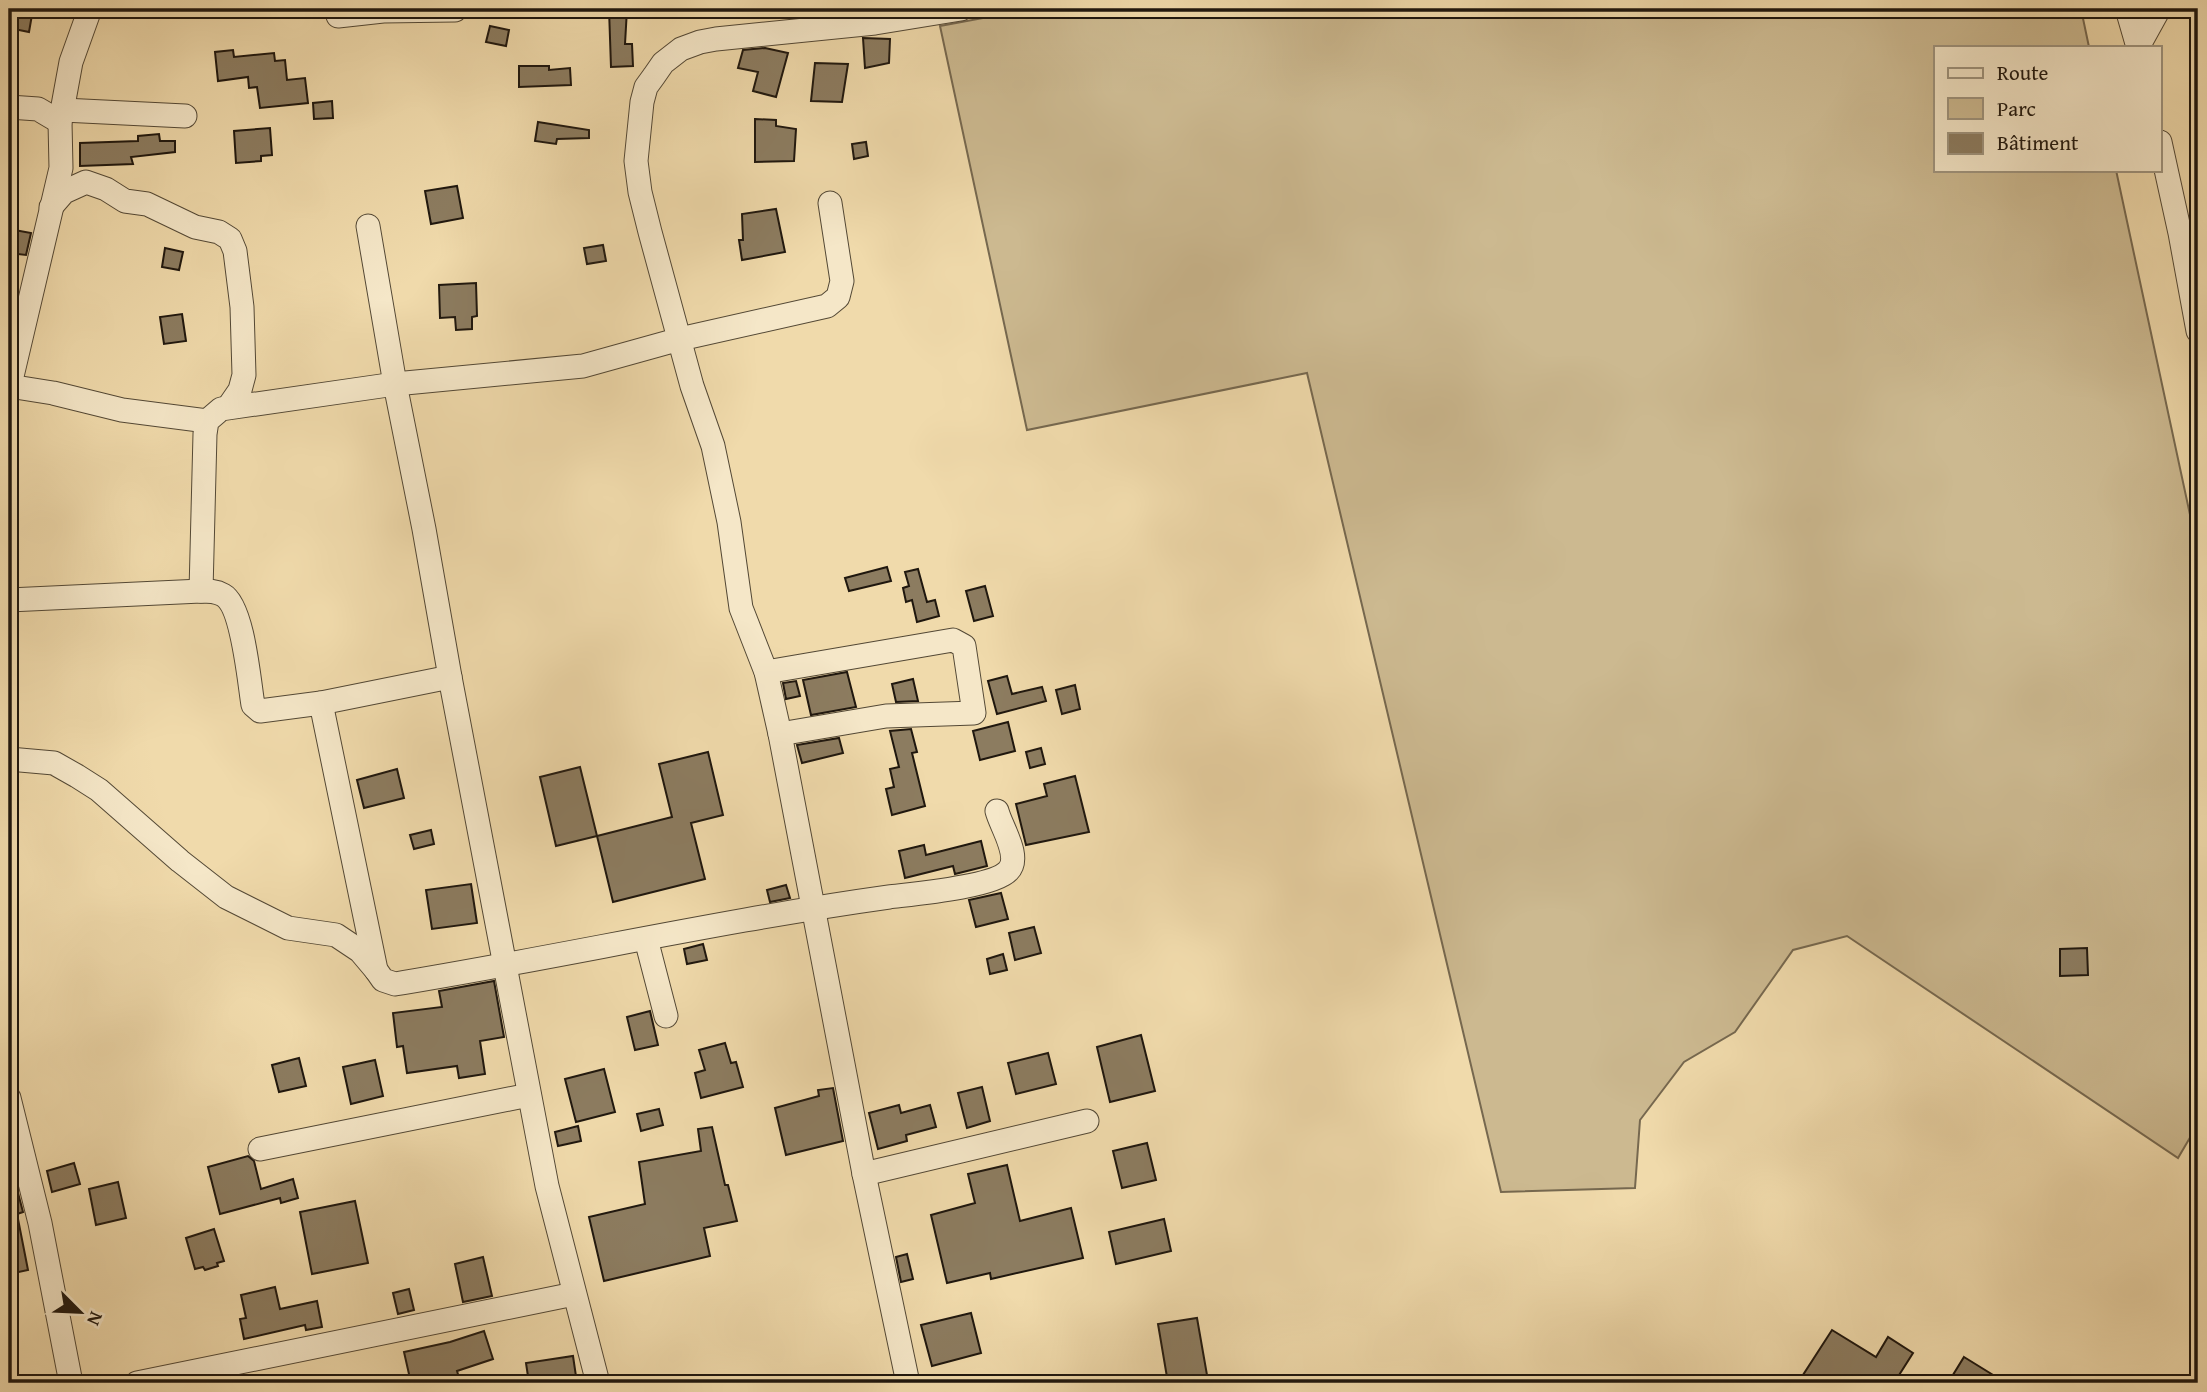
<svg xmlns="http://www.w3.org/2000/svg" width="2207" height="1392" viewBox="0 0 2207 1392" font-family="'Gentium Book Plus',serif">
<rect width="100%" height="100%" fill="#f0daab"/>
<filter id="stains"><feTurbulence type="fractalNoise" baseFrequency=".00286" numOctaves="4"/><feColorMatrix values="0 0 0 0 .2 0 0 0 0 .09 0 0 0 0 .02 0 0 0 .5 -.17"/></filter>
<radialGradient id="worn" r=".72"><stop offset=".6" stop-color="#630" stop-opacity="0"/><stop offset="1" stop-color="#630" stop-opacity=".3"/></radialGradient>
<!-- green -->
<polygon fill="#ccb990" stroke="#76684f" stroke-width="2" points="1032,9 2081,9 2089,47 1936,47 1936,170 2116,170 2198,552 2198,1124 2178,1158 1847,936 1793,950 1735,1032 1684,1062 1640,1120 1635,1188 1501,1192 1307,373 1027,430 940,26"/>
<!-- building -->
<g fill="#8c7c60" stroke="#1f170e" stroke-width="2">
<polygon points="13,9 33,9 29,32 9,28"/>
<polygon points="609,9 627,9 625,44 632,44 633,66 611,67"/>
<polygon points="490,26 509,30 506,46 486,42"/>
<polygon points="863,38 890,39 889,63 865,68"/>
<polygon points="765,48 788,53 776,97 753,91 758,72 738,68 743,50"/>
<polygon points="233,50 234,57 274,53 275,61 285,60 287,80 305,78 308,103 260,108 257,87 249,88 248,77 218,81 215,52"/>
<polygon points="815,63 848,64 842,102 811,101"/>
<polygon points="519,66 549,66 549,70 570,68 571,85 519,87"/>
<polygon points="332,101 333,118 314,119 313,103"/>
<polygon points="755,119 776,120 776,126 796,129 794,161 755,162"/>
<polygon points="538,122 589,130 589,138 557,139 556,144 535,141"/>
<polygon points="270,128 272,155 261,156 261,161 236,163 234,131"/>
<polygon points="159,134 160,141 175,141 175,152 131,157 133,164 80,166 80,143 138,141 138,136"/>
<polygon points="866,142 868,156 854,159 852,144"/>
<polygon points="457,186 463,218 431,224 425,191"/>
<polygon points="776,209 785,252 742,260 739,240 743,240 742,214"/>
<polygon points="9,229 31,233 26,255 9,253"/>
<polygon points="603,245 606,261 587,264 584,248"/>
<polygon points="165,248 183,252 179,270 162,267"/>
<polygon points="476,283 477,316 472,317 472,329 456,330 455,317 440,318 439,285"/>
<polygon points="182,314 186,341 164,344 160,317"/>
<polygon points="887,567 891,581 849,591 845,578"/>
<polygon points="918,569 927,602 935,600 939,616 917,622 912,600 906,602 903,588 909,586 905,572"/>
<polygon points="985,586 993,616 974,621 966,591"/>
<polygon points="847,672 856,707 811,715 803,680"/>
<polygon points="1007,676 1012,694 1042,687 1046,701 997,714 988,681"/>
<polygon points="913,679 918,701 896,702 892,684"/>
<polygon points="796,681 800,696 786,699 783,683"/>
<polygon points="1075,685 1080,709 1062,714 1056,690"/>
<polygon points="1008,722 1015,751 980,760 973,731"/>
<polygon points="911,729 917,752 912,753 925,806 892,815 886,789 894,787 890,769 899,767 890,731"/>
<polygon points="839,738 843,753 802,763 797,745"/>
<polygon points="1041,748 1045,764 1030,768 1026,752"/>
<polygon points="708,752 723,815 691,823 705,879 613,902 597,836 672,817 659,764"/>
<polygon points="580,767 597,836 556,846 540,777"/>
<polygon points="397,769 404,798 364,808 357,780"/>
<polygon points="1075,776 1089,832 1026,845 1016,804 1047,796 1044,784"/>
<polygon points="431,830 434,844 414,849 410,835"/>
<polygon points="981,841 987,866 955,874 953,866 905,878 899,851 924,845 926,855"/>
<polygon points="471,884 477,923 432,929 426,890"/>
<polygon points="786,885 790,898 770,902 767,890"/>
<polygon points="1001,893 1008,919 976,927 969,900"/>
<polygon points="1034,927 1041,953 1015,960 1009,933"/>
<polygon points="703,944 707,960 687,964 684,949"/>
<polygon points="2087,948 2088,975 2060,976 2060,949"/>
<polygon points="1003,954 1007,970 990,974 987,959"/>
<polygon points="494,981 504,1037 480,1041 485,1074 459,1078 457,1066 407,1073 403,1046 397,1047 393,1013 442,1007 439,991"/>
<polygon points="650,1011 658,1045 635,1050 627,1017"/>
<polygon points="1141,1035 1155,1091 1110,1102 1097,1047"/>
<polygon points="725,1043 731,1063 736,1062 743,1087 701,1098 695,1073 705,1070 699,1050"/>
<polygon points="1048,1053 1056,1084 1016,1094 1008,1063"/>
<polygon points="299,1058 306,1086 279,1092 272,1065"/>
<polygon points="375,1060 383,1096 351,1104 343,1067"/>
<polygon points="604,1069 615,1112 576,1122 565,1079"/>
<polygon points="982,1087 990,1121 967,1128 958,1093"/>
<polygon points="833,1088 843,1141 786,1155 775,1108 819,1096 818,1090"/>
<polygon points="899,1105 901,1113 930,1105 936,1127 906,1135 907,1141 878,1149 869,1113"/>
<polygon points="659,1109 663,1125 641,1131 637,1114"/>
<polygon points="578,1126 581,1141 558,1146 555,1132"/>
<polygon points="712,1127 725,1185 728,1185 737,1221 704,1228 710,1256 604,1281 589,1217 645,1204 639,1162 701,1151 698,1129"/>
<polygon points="1147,1143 1156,1180 1122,1188 1113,1151"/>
<polygon points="248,1156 254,1161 261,1189 293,1179 298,1198 281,1203 280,1198 220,1214 208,1167"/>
<polygon points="74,1163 80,1184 52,1192 47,1171"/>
<polygon points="1007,1165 1020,1221 1071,1208 1083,1258 991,1279 990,1273 947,1283 931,1215 975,1203 968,1174"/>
<polygon points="118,1182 126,1218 96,1225 89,1189"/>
<polygon points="18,1193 23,1212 17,1214 28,1270 9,1274 9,1195"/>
<polygon points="355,1201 368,1263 312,1274 300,1212"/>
<polygon points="1164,1219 1171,1251 1116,1264 1109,1232"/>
<polygon points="214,1229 224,1261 217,1263 218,1266 205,1270 203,1267 195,1269 186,1238"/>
<polygon points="907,1254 913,1279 901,1282 896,1257"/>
<polygon points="483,1257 492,1296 463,1302 455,1264"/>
<polygon points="275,1287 280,1309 317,1301 322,1327 306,1330 305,1325 244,1339 240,1319 246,1318 241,1295"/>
<polygon points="409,1289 414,1310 398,1314 393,1293"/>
<polygon points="971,1313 981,1353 932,1366 921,1325"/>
<polygon points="1197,1318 1207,1375 1168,1383 1158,1324"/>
<polygon points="1832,1330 1876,1357 1888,1337 1913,1353 1894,1383 1817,1383 1803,1375"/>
<polygon points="484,1331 493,1359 457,1371 460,1381 411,1383 404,1352 450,1342"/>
<polygon points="573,1356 577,1383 529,1383 526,1363"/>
<polygon points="1964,1357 2006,1383 1948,1383"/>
</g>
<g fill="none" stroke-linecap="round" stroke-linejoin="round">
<!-- street casing -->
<g stroke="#534835" stroke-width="25">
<g id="street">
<polyline points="340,9 338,16 383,11 455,10"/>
<polyline points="2127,9 2138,47"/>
<polyline points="2138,47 2159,9"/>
<polyline points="9,107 38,109 60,122"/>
<polyline points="63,110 185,116"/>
<polyline points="2160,142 2180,233 2198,331"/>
<polyline points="51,207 64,192 86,182 106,189 125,201 147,204 195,227 219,232 230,239 235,251 242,307 244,375 240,390 229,406"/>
<polyline points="368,226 395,384 424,529 450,677 547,1186 598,1383"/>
<polyline points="9,386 53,393 122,410 207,421"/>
<polyline points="9,389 61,168 60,122 71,62 90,9"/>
<polyline points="201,591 205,434 207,421 221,409 395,384 583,366 680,339 827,306 838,297 842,281 830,203"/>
<path d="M9,600L201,591C208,591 216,591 223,595C243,606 249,681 253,705L260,711L321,703L450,677"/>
<polyline points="766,672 953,640 964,646 974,713 886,716 780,734"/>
<path d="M321,703L376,970L383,980L395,984C560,957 724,920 889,897C913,894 993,887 1008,871C1022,857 1001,827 997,811"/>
<polyline points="9,759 54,763 77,776 99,790 180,861 226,897 288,928 336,935 360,951 376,970"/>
<polyline points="646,939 666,1016"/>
<polyline points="9,1098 40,1223 71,1383"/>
<polyline points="260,1149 529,1095"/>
<polyline points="864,1174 1087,1121"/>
<polyline points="137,1383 574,1294"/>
<polyline points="908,1383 864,1174 780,734 766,672 741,608 729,522 713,446 692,386 650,232 640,192 636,161 642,102 646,87 654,76 663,63 681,49 700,42 716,39 875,23 961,9"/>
</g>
</g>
<!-- street -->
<use href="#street" stroke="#f5e7c8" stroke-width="23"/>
</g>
<!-- margin -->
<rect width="2207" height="1392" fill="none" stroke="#f0daab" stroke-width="35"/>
<rect x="10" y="10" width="2186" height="1371" fill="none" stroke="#1f170e" stroke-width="3.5"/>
<rect x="18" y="18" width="2172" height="1357" fill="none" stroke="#1f170e" stroke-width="2"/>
<!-- legend -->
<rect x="1934" y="46" width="228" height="126" fill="#f5e7c8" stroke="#9f947e" stroke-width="2"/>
<rect x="1948" y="68" width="35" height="10" fill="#f5e7c8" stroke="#9f947e" stroke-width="2"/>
<text x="1997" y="80" font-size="21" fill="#1f170e">Route</text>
<rect x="1948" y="98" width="35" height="21" fill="#ccb990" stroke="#9f947e" stroke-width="2"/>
<text x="1997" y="116" font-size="21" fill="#1f170e">Parc</text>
<rect x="1948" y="133" width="35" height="21" fill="#8c7c60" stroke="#9f947e" stroke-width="2"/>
<text x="1997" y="150" font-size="21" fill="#1f170e">Bâtiment</text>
<!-- north arrow -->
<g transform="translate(80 1312) rotate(114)" stroke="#f5e7c8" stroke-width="5" paint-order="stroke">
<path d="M0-5L12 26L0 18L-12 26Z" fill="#1f170e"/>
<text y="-10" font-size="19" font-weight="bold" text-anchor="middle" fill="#1f170e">N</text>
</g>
<rect width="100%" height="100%" filter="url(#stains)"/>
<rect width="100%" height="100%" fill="url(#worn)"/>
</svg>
